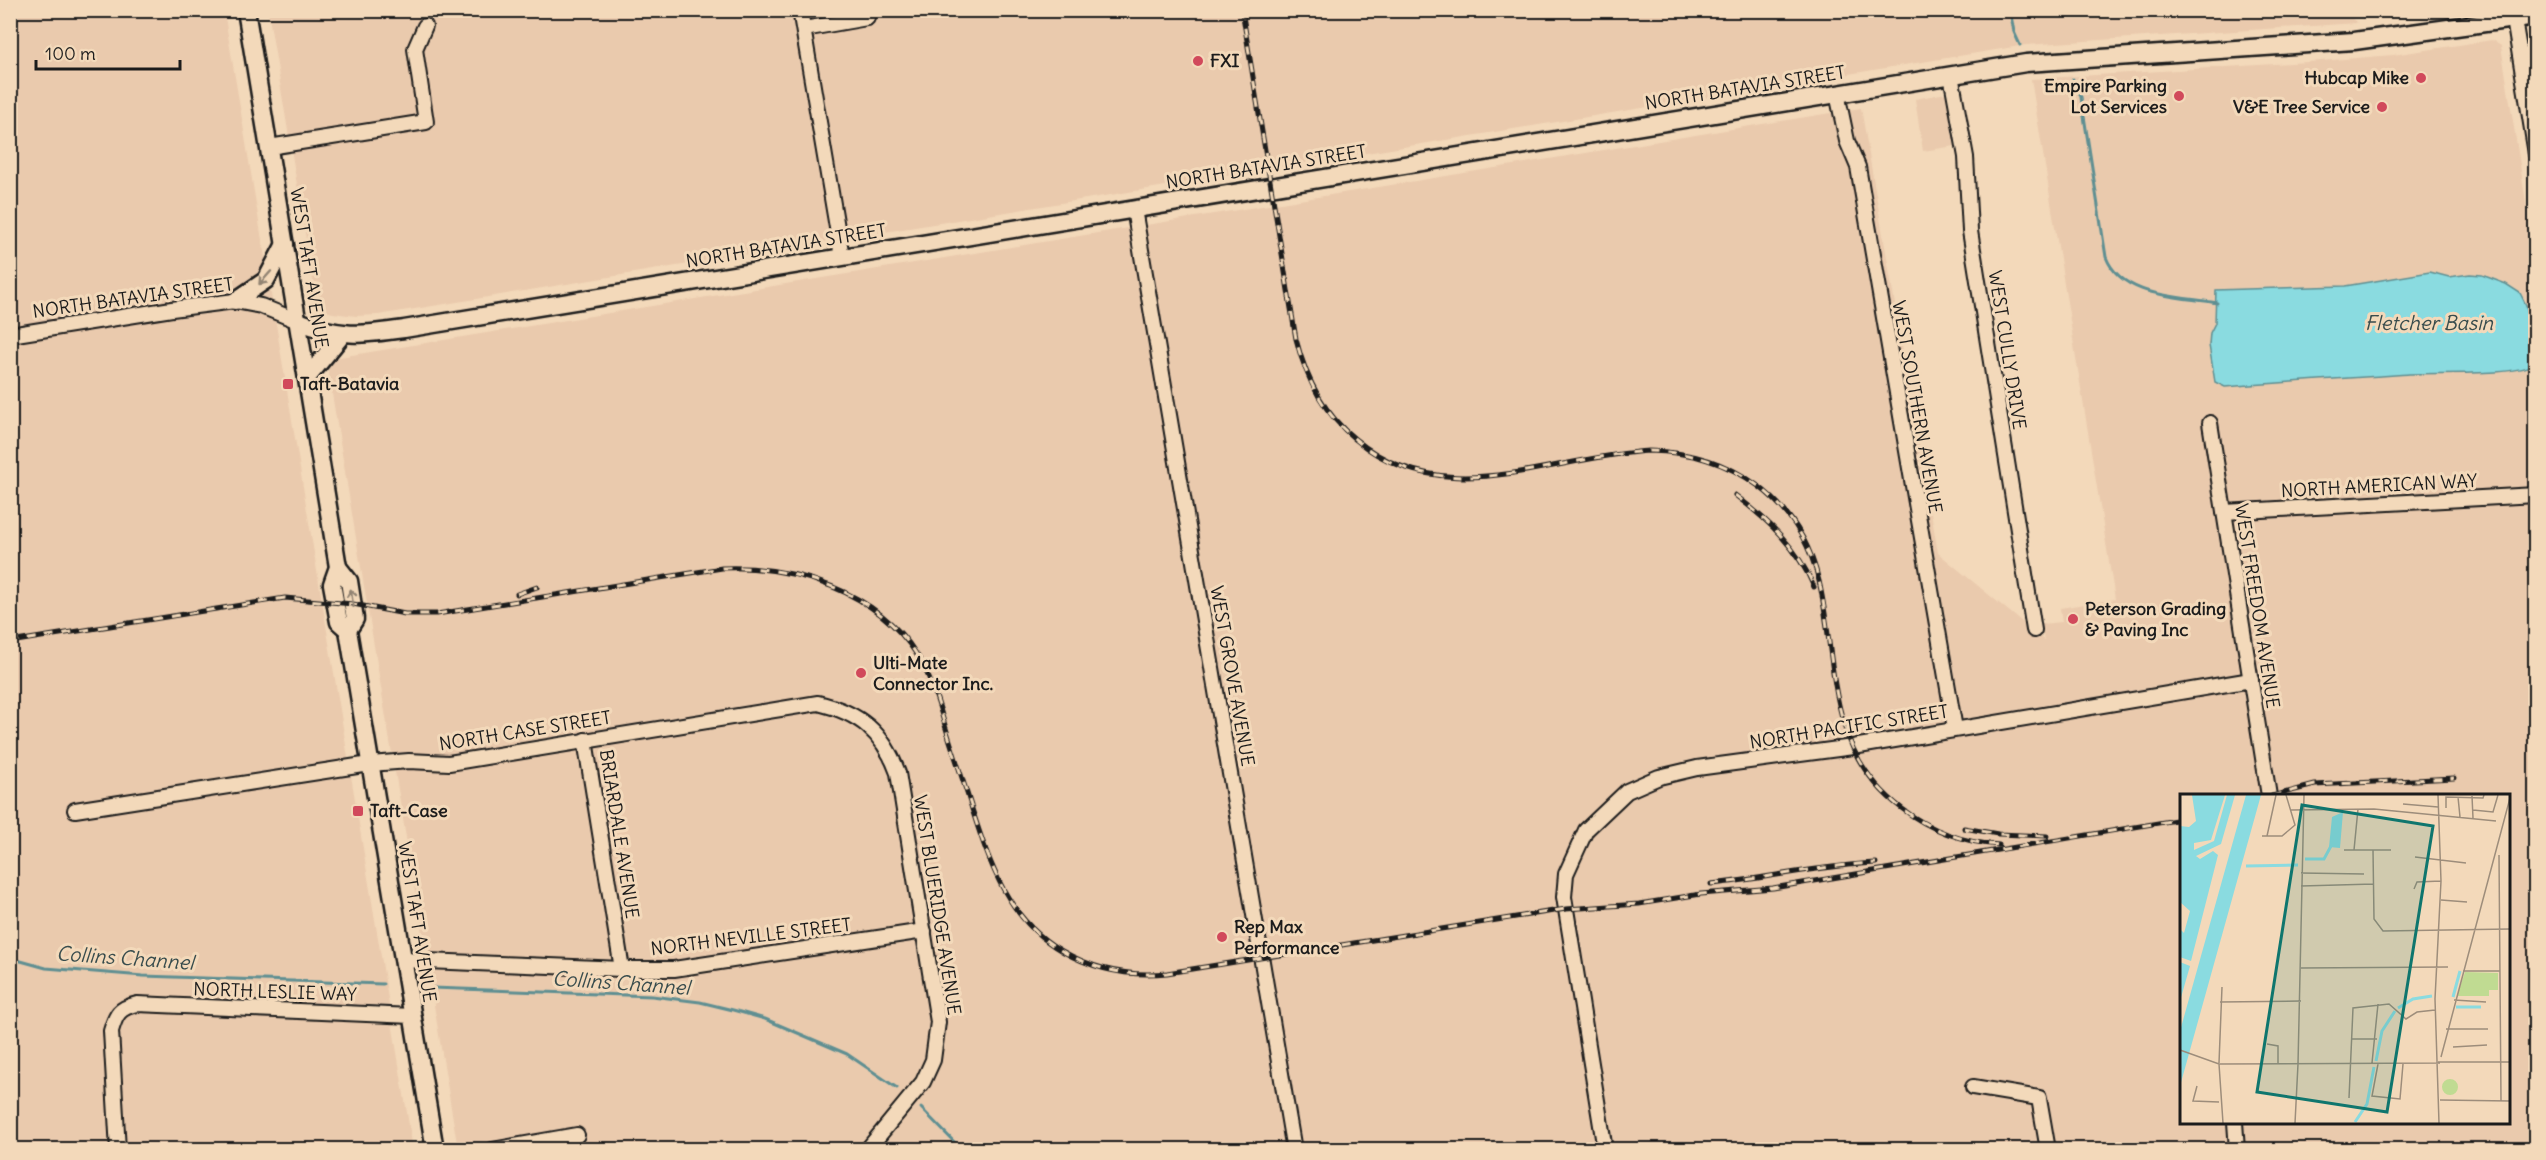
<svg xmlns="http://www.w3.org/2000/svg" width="2546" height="1160" viewBox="0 0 2546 1160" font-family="Delius,sans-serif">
<rect width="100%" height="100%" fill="#f3d9ba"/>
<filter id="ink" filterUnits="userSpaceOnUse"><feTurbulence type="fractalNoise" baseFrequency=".0167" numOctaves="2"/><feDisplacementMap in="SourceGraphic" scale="12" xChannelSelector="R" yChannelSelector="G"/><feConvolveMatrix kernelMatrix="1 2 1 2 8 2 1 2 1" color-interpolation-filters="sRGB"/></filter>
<g filter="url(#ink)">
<!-- built -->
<g fill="#eacaad" fill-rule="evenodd">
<polygon points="2344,10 2357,23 2026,45 378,315 356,316 333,313 322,310 317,305 268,11"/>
<polygon points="10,11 224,11 413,1149 11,1149"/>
<path d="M2492,40L2501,46L2536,265L2535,1149H458L328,370L334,358L1861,108L1938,553L2044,640L2041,624L2062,622L2060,608L2115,599L2031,79L2308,62L2393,55ZM2182,796H2508V1122H2182Z"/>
<polygon points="1946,93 1955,146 1923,151 1915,99"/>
</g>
<!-- water -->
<path fill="#8adbe0" stroke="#5e8f92" stroke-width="1.5" d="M2430,272L2449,277L2470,274L2482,275L2506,284L2520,293L2526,305L2535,347V363C2518,377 2434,372 2409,374C2348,378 2286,382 2225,387L2215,382L2209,345L2210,333L2215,323L2216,290L2345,286Z"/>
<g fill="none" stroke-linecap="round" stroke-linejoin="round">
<!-- stream -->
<g stroke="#5e8f92" stroke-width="3">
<polyline points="2010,10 2014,32 2020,45"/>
<path d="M2073,79L2081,97L2106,257C2122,298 2179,296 2217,303"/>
<polyline points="10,958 46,968 143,976 383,984"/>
<polyline points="432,988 652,996 700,1002 733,1010 765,1019 847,1054 897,1088"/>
<polyline points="921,1108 962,1150"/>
</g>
<!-- minor casing -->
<g stroke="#1c1c1c" stroke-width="18">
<g id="minor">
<polyline points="800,10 842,257"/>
<polyline points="2511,10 2514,19 2536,154"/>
<polyline points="804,29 867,18"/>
<polyline points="1951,75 1966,157 1970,231 2034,630"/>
<polyline points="1837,93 1847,141 1858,167 1955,729"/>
<polyline points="269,147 426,122 415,49 425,26"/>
<polyline points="1134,209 1294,1150"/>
<polyline points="10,335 172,309 235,301 261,306 298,321"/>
<polyline points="2210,423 2269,796"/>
<polyline points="2224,512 2536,495"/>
<polyline points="585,740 622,969"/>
<path d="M75,810L370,764L409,761L449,763L818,703C860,713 883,732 898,773L938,1022L933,1060L923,1082L867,1150"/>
<polyline points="403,960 622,969 674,969 924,931"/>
<polyline points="1973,1087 2039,1098 2048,1150"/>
<polyline points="2235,1122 2237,1150"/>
<path d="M118,1150L111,1031C116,1014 119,1008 137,1004L412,1016"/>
<polyline points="492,1150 577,1135"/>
<polyline points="1605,1150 1564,897 1566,874 1586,830 1627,791 1659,777 1697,768 1853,747 2251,680"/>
</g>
</g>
<!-- major casing -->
<g stroke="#1c1c1c" stroke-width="21">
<g id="major">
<polyline points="246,10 338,567 332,584 339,622 348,630 435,1150"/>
<polyline points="235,301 266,280 285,244"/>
<path d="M298,321C340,338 361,335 404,329L2026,63L2354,41L2536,16"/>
<polyline points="307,378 343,334"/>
<polyline points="338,567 349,581 355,619 348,630"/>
</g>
</g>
<!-- minor -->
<use href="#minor" stroke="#f3d9ba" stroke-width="14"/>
<!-- major -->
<use href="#major" stroke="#f3d9ba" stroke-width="16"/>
<!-- rail casing -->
<g stroke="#1c1c1c" stroke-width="5">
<g id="rail">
<path d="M1242,10L1296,339C1306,379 1323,413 1355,439C1443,513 1549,457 1649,451C1731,452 1799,498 1819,581C1830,628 1830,678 1844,724C1864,794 1928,840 1999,845"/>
<path d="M1735,495C1768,520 1798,548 1814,587"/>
<polyline points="517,594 537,587"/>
<path d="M10,642L285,598L353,604L405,614H437L722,568C794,565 877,591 917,655C930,675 937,699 944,722C953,751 963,780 972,809C990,865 1008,920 1062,951C1095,970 1130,977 1167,973L1566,909L1639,904L1701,894L1773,888L2182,819"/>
<polyline points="2272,796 2315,785 2454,778"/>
<polyline points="1964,828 1998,834 2047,836"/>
<path d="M1711,884C1766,879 1821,865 1876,863"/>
</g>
</g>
<!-- rail -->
<use href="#rail" stroke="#f3d9ba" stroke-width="3" stroke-dasharray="9" stroke-linecap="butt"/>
</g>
<!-- one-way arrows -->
<defs><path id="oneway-shaft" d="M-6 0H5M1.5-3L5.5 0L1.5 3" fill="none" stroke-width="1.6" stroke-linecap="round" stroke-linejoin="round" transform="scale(1.5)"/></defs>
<g stroke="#928473">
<use href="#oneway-shaft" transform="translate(265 278) rotate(132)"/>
<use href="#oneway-shaft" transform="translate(352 598) rotate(-99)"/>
</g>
</g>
<!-- markers -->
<g fill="#d1495b" stroke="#f3d9ba" stroke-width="2">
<circle cx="1198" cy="61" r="6"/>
<circle cx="2421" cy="78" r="6"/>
<circle cx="2179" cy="96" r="6"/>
<circle cx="2382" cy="107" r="6"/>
<rect x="282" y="378" width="12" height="12" rx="3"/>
<circle cx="2073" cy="619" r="6"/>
<circle cx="861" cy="673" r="6"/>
<rect x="352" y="805" width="12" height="12" rx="3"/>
<circle cx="1222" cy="937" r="6"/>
</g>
<g text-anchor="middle" stroke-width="6" stroke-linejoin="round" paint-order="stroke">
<!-- poi labels -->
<g font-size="18" font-weight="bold" fill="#1c1c1c" stroke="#f3d9ba" text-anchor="start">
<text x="1210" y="67">FXI</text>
<text x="2409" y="84" text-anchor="end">Hubcap Mike</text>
<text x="2167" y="92" text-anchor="end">Empire Parking<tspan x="2167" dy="21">Lot Services</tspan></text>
<text x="2370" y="113" text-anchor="end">V&amp;E Tree Service</text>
<text x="300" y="390">Taft-Batavia</text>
<text x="2085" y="615">Peterson Grading<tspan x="2085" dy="21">&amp; Paving Inc</tspan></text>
<text x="873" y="669">Ulti-Mate<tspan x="873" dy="21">Connector Inc.</tspan></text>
<text x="370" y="817">Taft-Case</text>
<text x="1234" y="933">Rep Max<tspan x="1234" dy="21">Performance</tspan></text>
</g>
<!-- street labels -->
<g font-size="18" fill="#1c1c1c" stroke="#f3d9ba">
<text transform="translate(1745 88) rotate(-9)" y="6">NORTH BATAVIA STREET</text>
<text transform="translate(1266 167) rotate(-9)" y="6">NORTH BATAVIA STREET</text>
<text transform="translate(786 246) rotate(-9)" y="6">NORTH BATAVIA STREET</text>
<text transform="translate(309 268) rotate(81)" y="6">WEST TAFT AVENUE</text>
<text transform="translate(133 298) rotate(-8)" y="6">NORTH BATAVIA STREET</text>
<text transform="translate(2007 350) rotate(81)" y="6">WEST CULLY DRIVE</text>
<text transform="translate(1917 407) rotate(80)" y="6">WEST SOUTHERN AVENUE</text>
<text transform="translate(2379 486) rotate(-3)" y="6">NORTH AMERICAN WAY</text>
<text transform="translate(2257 606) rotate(81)" y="6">WEST FREEDOM AVENUE</text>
<text transform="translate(1232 676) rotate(80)" y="6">WEST GROVE AVENUE</text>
<text transform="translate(1849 727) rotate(-9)" y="6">NORTH PACIFIC STREET</text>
<text transform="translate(525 731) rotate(-9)" y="6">NORTH CASE STREET</text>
<text transform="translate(619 834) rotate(81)" y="6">BRIARDALE AVENUE</text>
<text transform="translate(937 905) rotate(81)" y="6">WEST BLUERIDGE AVENUE</text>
<text transform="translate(417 922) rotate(81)" y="6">WEST TAFT AVENUE</text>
<text transform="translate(751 937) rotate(-7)" y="6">NORTH NEVILLE STREET</text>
<text transform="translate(275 992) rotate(2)" y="6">NORTH LESLIE WAY</text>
</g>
<!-- water labels -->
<g font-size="20" font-style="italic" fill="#384c4d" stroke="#f3d9ba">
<text x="2429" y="330">Fletcher Basin</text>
<text transform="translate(125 958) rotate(4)" y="7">Collins Channel</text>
<text transform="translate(621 983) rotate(4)" y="7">Collins Channel</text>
</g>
</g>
<!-- overview -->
<g transform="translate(2180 794)">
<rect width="330" height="330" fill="#f3d9ba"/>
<path d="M285,178L318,179V196H309V202H277ZM262 293a8 8 0 1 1 16 0a8 8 0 1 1-16 0Z" fill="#c0db92"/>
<path d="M12,1H45L31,46L14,49V56L34,47L47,1H55L41,50L16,62L20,65L33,57L38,61L11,167L0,163V135L4,139L10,117L0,108V32L9,33L16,27ZM66,1H81L0,292V237ZM163,18L160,54L149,53L152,23ZM0,168L10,172L0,207Z" fill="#8adbe0"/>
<path fill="none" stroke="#8adbe0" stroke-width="3" d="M125,65H144L151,52M66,72L118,71M273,203L280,177M276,213H301M218,214L233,205L252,202M196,267L202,237L215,217M175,328L187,310L194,273"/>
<path fill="none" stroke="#9d8d7b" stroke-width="1.5" d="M258,1L261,87L255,205L259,329M292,2L293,24M278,3L280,23M223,10L258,13M266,14V3L303,4L304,1M111,16L194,15L316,27M293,16L313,18L318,1M82,42H102L115,31L106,1M87,42L96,1M164,56H211M174,56L178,15M193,56L194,125L203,137L330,135M319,61L321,307M235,63L286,69M121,79L184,80M121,92L194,90M234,95L237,88L261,87M261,106L287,108M121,174L268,173M283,177H320M274,206L306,208M40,208L121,207M266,235H308M171,245H197M87,250L98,252V269M273,253L307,251M0,256L39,270L260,269M261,263L330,4M258,268H330M39,269L42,193M192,269L198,210M39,270L43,329M118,270L124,1M198,270L192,302L220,305L223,270M17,292L13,307L39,308M169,304L173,214L209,210L226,225L237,218L255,216M260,306L330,307M115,329L118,270"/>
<path fill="#0f766e" fill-opacity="0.15" stroke="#0f766e" stroke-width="3" d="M122,11L253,32L207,318L77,298Z"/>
<rect width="330" height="330" fill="none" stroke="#1c1c1c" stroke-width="3"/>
</g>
<!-- margin -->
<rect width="2546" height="1160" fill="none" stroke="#f3d9ba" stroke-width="36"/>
<rect x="18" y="18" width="2510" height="1124" fill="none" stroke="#1c1c1c" stroke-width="2" filter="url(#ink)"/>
<!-- scale -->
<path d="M36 60v9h144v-9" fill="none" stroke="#1c1c1c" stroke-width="3"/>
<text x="45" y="60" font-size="18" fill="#1c1c1c" stroke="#f3d9ba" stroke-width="4.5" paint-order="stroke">100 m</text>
</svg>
